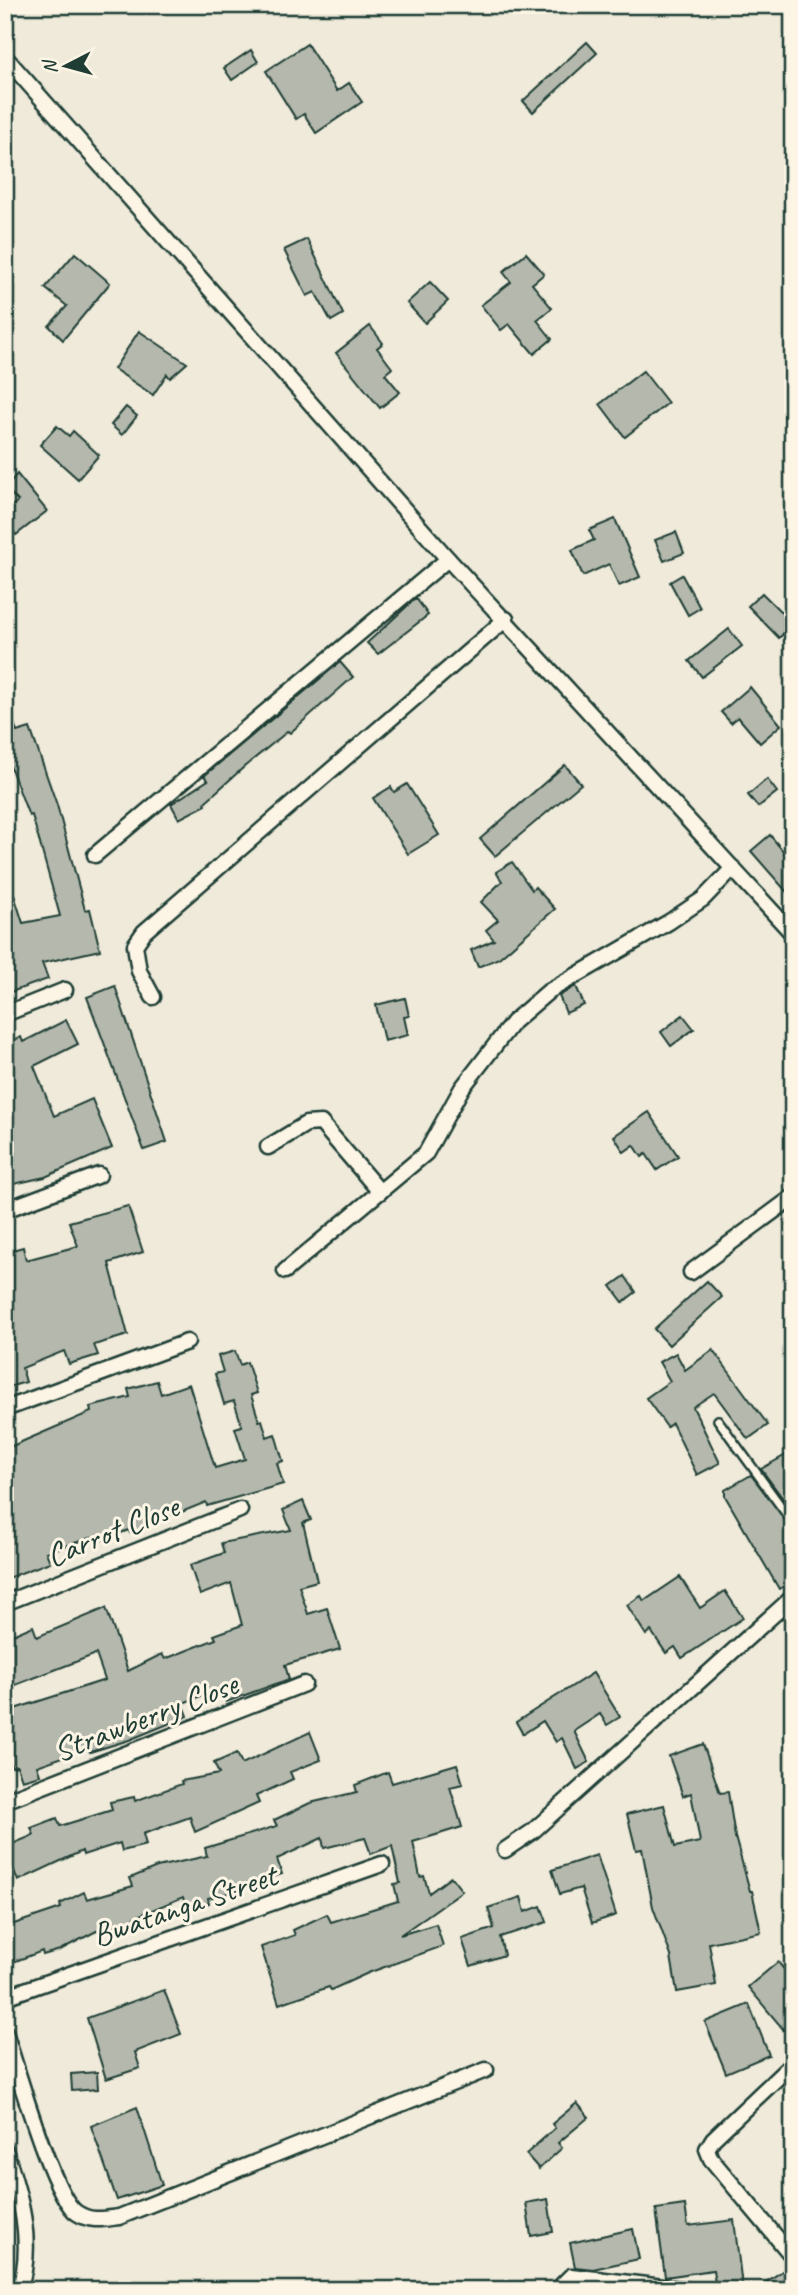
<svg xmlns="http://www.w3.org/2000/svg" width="798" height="2295" viewBox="0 0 798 2295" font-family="Caveat,sans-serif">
<rect width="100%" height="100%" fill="#efeada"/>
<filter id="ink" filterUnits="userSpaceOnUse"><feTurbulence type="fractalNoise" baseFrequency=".0143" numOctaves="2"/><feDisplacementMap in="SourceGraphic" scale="14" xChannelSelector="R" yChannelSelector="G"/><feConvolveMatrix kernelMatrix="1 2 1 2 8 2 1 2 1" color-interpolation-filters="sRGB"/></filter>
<g filter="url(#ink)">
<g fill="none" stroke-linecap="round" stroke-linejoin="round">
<!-- stream -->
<polyline stroke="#6c7d71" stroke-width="5" points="5,2285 8,2288"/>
</g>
<!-- building -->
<g fill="#b5b9ad" stroke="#1f3d34" stroke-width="2">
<polygon points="587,42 597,53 533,112 523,101"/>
<polygon points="307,44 337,91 349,83 362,102 316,133 304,114 296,119 266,71"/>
<polygon points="251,50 258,62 232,80 224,68"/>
<polygon points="307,239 343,314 331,321 315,292 307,296 284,250"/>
<polygon points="75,253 110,283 63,340 49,326 67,306 45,288"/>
<polygon points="526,253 544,274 532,284 552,308 537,320 552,339 534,354 509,324 501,330 481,305 511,282 503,272"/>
<polygon points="430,282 448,301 425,323 407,303"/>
<polygon points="370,326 383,343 377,348 392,368 385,374 400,392 380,408 336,353"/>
<polygon points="139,331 187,363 170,378 167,374 153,395 114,369"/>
<polygon points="643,371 668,403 625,437 600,404"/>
<polygon points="126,407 137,416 122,435 111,425"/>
<polygon points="57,426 69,436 73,431 99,455 78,479 40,445"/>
<polygon points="17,474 47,511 16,535 5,520 5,511 18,501 5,488"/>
<polygon points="615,519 640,577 619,586 609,564 583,576 572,550 594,540 589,530"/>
<polygon points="676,532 684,553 664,561 655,540"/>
<polygon points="682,575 700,608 688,615 670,582"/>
<polygon points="762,593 793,624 779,638 748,606"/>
<polygon points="416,598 428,615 378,654 367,643"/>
<polygon points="729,629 742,646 702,677 689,661"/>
<polygon points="340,662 353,677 290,733 288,731 244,767 205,802 206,805 179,819 171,804 208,780 204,776"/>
<polygon points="750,687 781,725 760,743 738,717 731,723 721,712"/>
<polygon points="8,705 17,732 30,728 57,805 85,910 90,909 100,950 42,963 48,979 5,994 5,877 8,876 23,923 60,916 32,815 29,816 10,766 5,768 5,706"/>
<polygon points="565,765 581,784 495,856 480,839"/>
<polygon points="767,779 777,792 758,807 748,795"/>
<polygon points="407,784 439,835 408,854 373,798 391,787 394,792"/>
<polygon points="770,835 793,863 793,899 751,851"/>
<polygon points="512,862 532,890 535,887 555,909 499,958 478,967 471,950 494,940 486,930 498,920 481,902 502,881 496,872"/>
<polygon points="115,986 167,1142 144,1150 87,997"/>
<polygon points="576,986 584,1005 566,1013 559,996"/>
<polygon points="405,998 409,1016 404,1017 408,1035 384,1041 376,1005"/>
<polygon points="683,1015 694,1029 671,1046 661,1032"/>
<polygon points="66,1020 78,1044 34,1066 54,1116 92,1099 112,1148 45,1177 5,1186 5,1044 21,1037 23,1042"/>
<polygon points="649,1112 678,1156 657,1170 646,1154 642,1157 634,1145 624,1152 614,1136"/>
<polygon points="128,1206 143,1252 109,1263 128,1335 94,1345 98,1355 69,1364 64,1351 22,1368 26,1382 5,1388 5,1320 14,1318 5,1288 5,1252 23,1247 26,1260 78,1246 69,1222"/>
<polygon points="625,1276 636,1292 623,1302 611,1286"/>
<polygon points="707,1281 722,1297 669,1345 654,1329"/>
<polygon points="713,1350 768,1425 748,1439 714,1393 693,1407 720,1463 697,1475 672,1423 667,1427 646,1398 670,1381 659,1362 676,1353 685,1370"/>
<polygon points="235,1351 240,1365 247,1362 257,1393 251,1395 259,1421 262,1420 267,1437 275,1434 283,1461 277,1463 283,1484 207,1506 206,1502 130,1533 129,1530 96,1542 94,1537 46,1552 50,1562 5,1579 5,1449 91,1412 90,1407 130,1397 128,1389 157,1381 161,1394 189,1384 215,1468 245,1459 235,1428 242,1426 234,1401 224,1404 215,1374 223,1372 218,1356"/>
<polygon points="793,1451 793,1512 761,1469"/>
<polygon points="751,1475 793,1529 793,1582 779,1589 725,1496 725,1490"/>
<polygon points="303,1501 311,1520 303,1523 317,1581 299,1586 308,1614 327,1608 340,1649 285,1665 289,1679 226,1702 221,1688 183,1703 188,1716 129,1740 90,1752 88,1748 37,1766 40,1775 22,1780 17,1766 12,1767 5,1746 5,1712 105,1680 96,1654 5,1689 5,1638 33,1626 37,1637 106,1608 128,1671 162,1654 165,1659 216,1639 214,1635 242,1625 231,1583 200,1595 190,1565 224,1553 221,1543 291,1530 283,1510"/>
<polygon points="680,1577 700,1608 725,1591 743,1618 682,1658 675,1647 666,1653 651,1631 646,1635 627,1605 641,1596 644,1601"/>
<polygon points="593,1673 620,1717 607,1725 600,1714 574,1731 589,1762 577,1769 562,1738 556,1742 543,1721 523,1734 516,1722"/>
<polygon points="310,1732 321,1760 290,1772 293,1779 256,1796 259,1803 195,1832 190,1817 143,1834 146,1845 122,1851 120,1843 83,1855 82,1851 18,1881 5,1847 34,1835 31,1828 57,1818 60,1826 112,1810 110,1802 134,1797 135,1801 182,1784 181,1781 219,1774 214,1763 237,1753 242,1764"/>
<polygon points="703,1744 720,1793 728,1792 735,1837 750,1891 752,1891 761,1932 709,1943 716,1985 677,1992 671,1956 653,1907 642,1849 636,1850 627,1814 664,1805 675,1847 700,1842 691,1793 683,1796 669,1756"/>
<polygon points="457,1764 463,1784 450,1787 462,1827 413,1842 420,1877 424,1876 429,1893 451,1877 462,1891 400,1935 436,1924 443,1946 368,1973 331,1990 329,1987 279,2004 261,1947 295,1935 293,1930 327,1914 331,1922 398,1901 394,1884 400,1883 392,1846 371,1854 365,1838 324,1848 322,1838 277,1859 282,1874 241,1885 242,1890 208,1898 209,1903 186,1908 183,1897 135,1917 136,1920 111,1927 110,1924 60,1950 43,1955 42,1951 5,1965 5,1927 61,1908 60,1904 84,1892 87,1899 133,1886 130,1878 157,1867 207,1856 205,1848 277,1826 274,1820 310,1803 357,1792 355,1785 388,1772 392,1783"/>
<polygon points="597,1855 616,1915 592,1923 581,1888 560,1894 552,1870"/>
<polygon points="521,1897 525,1912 541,1906 547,1922 500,1937 504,1955 471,1966 462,1939 494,1928 488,1908"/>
<polygon points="778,1962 793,1980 793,2041 748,1987"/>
<polygon points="164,1990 181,2034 135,2052 140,2068 106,2079 87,2018"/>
<polygon points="749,2004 769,2055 726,2073 705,2022"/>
<polygon points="97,2072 98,2089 72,2091 71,2074"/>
<polygon points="577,2103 589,2117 558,2143 562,2148 539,2169 526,2154 555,2128 552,2124"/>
<polygon points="137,2107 162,2185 117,2200 91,2126"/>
<polygon points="548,2199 553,2232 531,2236 526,2203"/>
<polygon points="685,2205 688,2226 734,2220 742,2286 716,2289 713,2270 665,2277 656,2209"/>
<polygon points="633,2229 639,2259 593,2269 575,2267 570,2243"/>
<polygon points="790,2266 793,2280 778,2290 754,2290"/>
</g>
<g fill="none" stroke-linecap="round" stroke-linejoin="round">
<!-- lane casing -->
<g stroke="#1f3d34" stroke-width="12">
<polyline id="lane" points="718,1420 793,1523"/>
</g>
<!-- street casing -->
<g stroke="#1f3d34" stroke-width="19">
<g id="street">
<polyline points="5,57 448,559 793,934"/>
<polyline points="95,855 448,559"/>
<polyline points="153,997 139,971 135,945 144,932 506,619"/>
<polyline points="5,1014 65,990"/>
<polyline points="268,1147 306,1124 321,1123 380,1192"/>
<polyline points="5,1210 99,1175"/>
<polyline points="285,1271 426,1153 462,1088 513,1022 549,991 669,922 703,899 733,868"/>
<polyline points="691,1272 793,1197"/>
<polyline points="5,1409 187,1342"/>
<polyline points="5,1603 240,1510"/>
<polyline points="5,1801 304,1684"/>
<polyline points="505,1850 533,1831 793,1597"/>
<polyline points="5,1997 382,1864"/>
<path d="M5,2032C16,2065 53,2198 77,2213C91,2222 103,2219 119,2217L486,2070"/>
<polyline points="793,2063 713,2139 707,2149 711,2159 793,2257"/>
<path d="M5,2150C20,2194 35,2244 19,2290"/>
<polyline points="557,2290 571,2276 688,2290"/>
</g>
</g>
<!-- lane -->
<use href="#lane" stroke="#fcf5e5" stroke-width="7"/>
<!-- street -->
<use href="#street" stroke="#fcf5e5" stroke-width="14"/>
</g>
</g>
<g text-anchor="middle" stroke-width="6" stroke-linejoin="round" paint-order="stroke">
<!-- street labels -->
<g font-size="33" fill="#1f3d34" stroke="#fcf5e5">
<text transform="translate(112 1530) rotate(-22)" y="12">Carrot Close</text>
<text transform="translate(145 1716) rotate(-21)" y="12">Strawberry Close</text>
<text transform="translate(184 1904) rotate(-19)" y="12">Bwatanga Street</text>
</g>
</g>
<!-- margin -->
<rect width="798" height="2295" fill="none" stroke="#fcf5e5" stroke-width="28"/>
<rect x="14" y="14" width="770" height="2267" fill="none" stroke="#1f3d34" stroke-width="2.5" filter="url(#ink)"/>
<!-- north arrow -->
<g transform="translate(66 66) rotate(264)" stroke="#fcf5e5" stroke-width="5" paint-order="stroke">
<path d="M0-5L12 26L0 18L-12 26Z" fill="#1f3d34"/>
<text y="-10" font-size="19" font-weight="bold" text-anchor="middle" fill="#1f3d34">N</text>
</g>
</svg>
